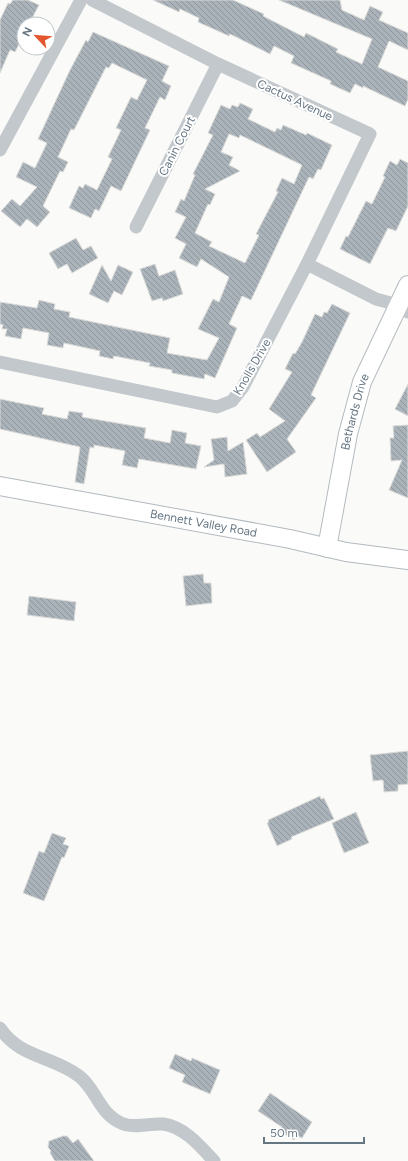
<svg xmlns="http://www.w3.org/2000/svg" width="408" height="1161" viewBox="0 0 408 1161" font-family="Figtree,sans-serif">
<defs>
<pattern id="building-back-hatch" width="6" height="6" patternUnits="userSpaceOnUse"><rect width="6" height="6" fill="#aab3b9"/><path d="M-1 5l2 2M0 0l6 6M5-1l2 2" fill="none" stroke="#8e969c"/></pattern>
</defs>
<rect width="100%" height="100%" fill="#fafaf8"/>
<!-- building -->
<g fill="url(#building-back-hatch)" stroke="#dcdcda" fill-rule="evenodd">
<polygon points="13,0 28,0 39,5 29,24 24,24 24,34 15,52 10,50 0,73 0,20 8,3 10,4"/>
<polygon points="153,0 233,0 264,14 263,16 304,37 306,33 338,49 336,52 362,64 372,39 279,0 340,0 342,10 364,20 370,6 383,12 379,20 408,33 408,50 389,41 378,67 408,81 408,99 405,106 363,86 363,88 355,84 350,93 330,84 331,81 291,63 294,56 274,46 270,54 230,34 229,36 198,22 199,18 180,9 179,12"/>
<polygon points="93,32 169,66 162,81 171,86 165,100 160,97 145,128 150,130 121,191 111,186 99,211 95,209 91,218 69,208 79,186 83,188 85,184 97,190 112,159 108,157 121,130 116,128 131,97 137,100 147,80 112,63 109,68 106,67 74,130 71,129 58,157 68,162 63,172 60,171 43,206 50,212 37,227 27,219 20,227 1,211 12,199 20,206 37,187 16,177 23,162 35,168 47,143 38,139 70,70 86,40 88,42"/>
<path d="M240,103L253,109L248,119L275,132L277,128L281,130L283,125L306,135L307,133L332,145L321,170L318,169L313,179L309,177L251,300L242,296L229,324L237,328L215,378L205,374L204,379L172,373V370L149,366L150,363L114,356L113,359L99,356L100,351L64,343L63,348L47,345L49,333L23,328L21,339L5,336L7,329H2L3,325L0,324V302L37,308L39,300L55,304L54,309L70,312L69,317L170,338L167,353L207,360L219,338L198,329L213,299L219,302L229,277L201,259L197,267L179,258L186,244L175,238L186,217L175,212L181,199L184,201L195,175L193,174L213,135L208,133L221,105L230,109L232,105L238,107ZM229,134L239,138L240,135L302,165L294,184L282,178L276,191L278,192L256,234L259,235L245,263L209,246L212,242L195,233L208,204L210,205L215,194L205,189L240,171L229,165L233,157L221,152Z"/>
<polygon points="400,159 408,163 408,206 396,231 388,228 370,264 340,249 346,236 348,237 366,201 372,204 385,177 383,176 390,161 397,165"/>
<polygon points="76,238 83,250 91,246 98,258 72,273 67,264 58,269 49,253"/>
<polygon points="155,264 159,276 175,270 183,294 163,301 162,298 152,301 140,269"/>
<polygon points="102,265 111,281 118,265 133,272 122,295 114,291 108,303 89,294"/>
<polygon points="332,304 350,313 311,395 316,398 287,439 296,452 267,472 246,440 257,433 260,437 285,421 269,409 292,372 285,369 293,353 295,354 302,342 315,314 322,317 324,312 327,313"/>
<polygon points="408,384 408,416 395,409"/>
<polygon points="0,399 44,408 42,414 67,419 69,411 83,413 82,417 146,428 144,438 170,443 172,430 187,433 185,443 201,446 196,469 139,459 137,468 122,465 125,451 94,445 94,448 90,447 84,484 75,482 80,447 0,429"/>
<polygon points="408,425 408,498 389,490 402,460 391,461 390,438 394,438 393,426"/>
<polygon points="227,437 228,451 243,442 247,474 225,477 224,464 204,467 214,460 211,439"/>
<polygon points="203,574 204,583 211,583 212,603 186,606 183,576"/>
<polygon points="29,596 76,602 74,621 27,615"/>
<polygon points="408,751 408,784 398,785 398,791 384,792 383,780 373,781 370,755"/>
<polygon points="320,796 321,799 324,798 334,819 291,837 292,839 277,846 267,823 269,822 268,820"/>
<polygon points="356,812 369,843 344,853 332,823"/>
<polygon points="52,833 66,838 63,844 69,846 64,858 62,857 44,901 23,893 39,851 44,853"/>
<polygon points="175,1054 191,1061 192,1058 220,1070 210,1094 182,1082 185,1075 169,1068"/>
<polygon points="270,1093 312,1122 302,1138 297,1136 294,1140 279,1131 282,1127 258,1111"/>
<polygon points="63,1136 67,1136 73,1143 78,1139 94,1161 55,1161 50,1153 51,1151 48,1147 49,1141"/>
</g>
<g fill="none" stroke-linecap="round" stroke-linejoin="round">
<!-- secondary casing -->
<g stroke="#b3babf" stroke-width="20">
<g id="secondary">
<path id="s1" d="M0,486L290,539L346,552L408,560"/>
<path id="s2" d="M327,548L348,434L362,382L408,285"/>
</g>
</g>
<!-- street -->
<g stroke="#c3c8cc" stroke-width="13">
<polyline points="0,150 81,0"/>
<polyline points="136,227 218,64"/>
<polyline points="307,264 376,299 398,305 408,312"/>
<polyline points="0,362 217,407 232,401 243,387 307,264 370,134 218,64 92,0"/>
<path d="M0,1028C20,1058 53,1056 79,1076C97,1090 98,1112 121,1123C134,1129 150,1123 163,1124C185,1127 201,1147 214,1161"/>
</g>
<!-- secondary -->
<use href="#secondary" stroke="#fff" stroke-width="18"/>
</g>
<g text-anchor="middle" stroke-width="4" stroke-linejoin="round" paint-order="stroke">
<!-- street labels -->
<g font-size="12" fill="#657683" stroke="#fff">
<text transform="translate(295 100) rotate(25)" y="4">Cactus Avenue</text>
<text transform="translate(177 146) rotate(-63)" y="4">Canin Court</text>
<text transform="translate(252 367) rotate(-60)" y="4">Knolls Drive</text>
<text dy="4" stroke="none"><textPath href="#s2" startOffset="139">Bethards Drive</textPath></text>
<text dy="4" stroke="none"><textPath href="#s1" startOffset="207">Bennett Valley Road</textPath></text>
</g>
</g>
<!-- north arrow -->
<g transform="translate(36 36) rotate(296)"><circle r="19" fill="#ffffff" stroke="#c1c8cd"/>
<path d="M0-3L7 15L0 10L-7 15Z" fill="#e4572e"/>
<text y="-6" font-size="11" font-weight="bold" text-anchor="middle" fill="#657683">N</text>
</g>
<!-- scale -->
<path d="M264 1137v6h100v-6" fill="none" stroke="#657683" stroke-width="2"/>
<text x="270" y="1137" font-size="12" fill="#657683" stroke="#ffffff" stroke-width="3" paint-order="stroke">50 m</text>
</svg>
